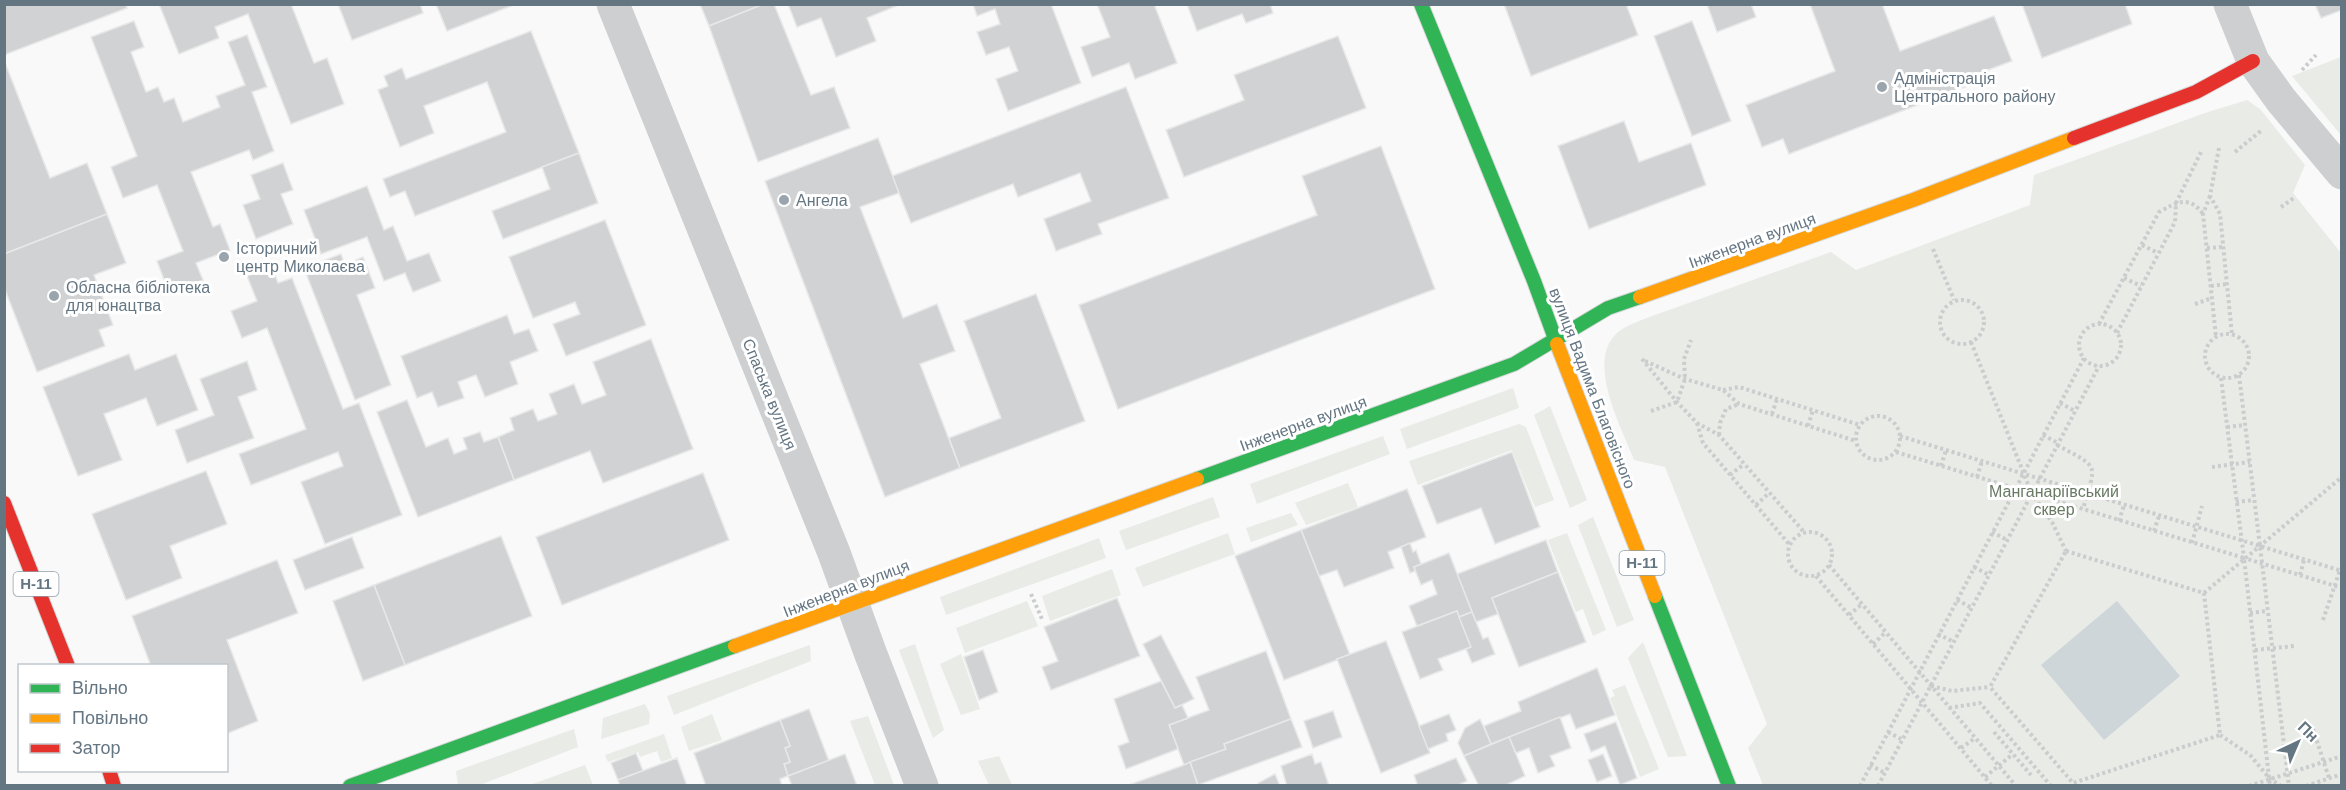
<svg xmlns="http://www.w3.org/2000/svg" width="2346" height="790" viewBox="0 0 2346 790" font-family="Helvetica,sans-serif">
<rect width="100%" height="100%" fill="#f9f9f9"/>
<!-- green -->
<g fill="#e8ebe6">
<polygon points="2341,57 2342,57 2341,135 2292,76"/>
<path d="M2247,100L2260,109L2305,165L2293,193L2341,253V785H1763L1748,748L1767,724L1665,467L1634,460C1622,428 1587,365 1615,335C1622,327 1635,323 1644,319L1831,252L1856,270L2030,205L2034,175L2205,113Z"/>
<polygon points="1513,388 1519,408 1407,449 1400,429"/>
<polygon points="1550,406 1587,500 1570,508 1534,415"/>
<polygon points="1519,424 1526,427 1554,500 1535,507 1512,450 1418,485 1409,461"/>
<polygon points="1383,436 1390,454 1257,504 1250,484"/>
<polygon points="1348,483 1358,507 1306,525 1295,503"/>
<polygon points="1213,497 1220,517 1126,550 1119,531"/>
<polygon points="1291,513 1298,525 1251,542 1246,528"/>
<polygon points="1593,517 1634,620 1617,627 1578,525"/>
<polygon points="1228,533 1235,554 1143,587 1135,568"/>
<polygon points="1567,533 1606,630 1593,636 1583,609 1576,612 1548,540"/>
<polygon points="1099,538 1106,558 946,615 940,597"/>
<polygon points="1112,569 1121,595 1050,621 1042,596"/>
<polygon points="1027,601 1038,626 965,653 956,628"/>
<polygon points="1643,642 1687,756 1668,757 1628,658"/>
<polygon points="915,644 944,730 933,738 899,650"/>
<polygon points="810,645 811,661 674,715 667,696"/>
<polygon points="961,654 980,709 961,715 940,664"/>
<polygon points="1625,685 1659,769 1640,777 1610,698 1615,696 1612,690"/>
<polygon points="645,704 650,714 649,724 601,739 603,718"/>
<polygon points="712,714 722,740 689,751 681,727"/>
<polygon points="868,716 894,785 875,785 850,721"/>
<polygon points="574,729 578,747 480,785 458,785 456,771"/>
<polygon points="664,734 672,758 661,762 657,751 640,757 638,752 608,762 605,755"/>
<polygon points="999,756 1012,785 989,785 978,761"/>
<polygon points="585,765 593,785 530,785"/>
</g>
<!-- water -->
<polygon fill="#ced6d9" points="2117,601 2180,676 2104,740 2041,665"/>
<!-- building -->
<g fill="#d0d2d3" stroke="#e8e8e8" stroke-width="1.5">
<polygon points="4,4 125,4 127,8 4,55"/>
<polygon points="159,4 291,4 314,63 327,58 344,104 291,124 248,14 215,27 219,38 179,54"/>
<polygon points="338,4 420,4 423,13 352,40"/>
<polygon points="436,4 516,4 447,31"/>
<polygon points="700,4 764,4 709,26"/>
<polygon points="764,4 774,4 811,95 834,87 850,128 758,162 709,26"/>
<polygon points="788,4 901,4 867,18 876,41 836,57 821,18 797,27"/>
<polygon points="973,4 1051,4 1081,83 1008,111 996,79 1018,71 1009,47 986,55 977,32 1000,24 995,9 977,16"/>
<polygon points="1097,4 1154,4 1177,63 1135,79 1129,63 1092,77 1081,47 1110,37"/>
<polygon points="1187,4 1270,4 1273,13 1246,23 1242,14 1197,31"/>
<polygon points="1504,4 1626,4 1638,35 1531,76"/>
<polygon points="1707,4 1751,4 1756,17 1717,32"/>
<polygon points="1810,4 1882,4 1900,51 1994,16 2012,61 1988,70 1991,77 1789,154 1783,139 1762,147 1746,105 1835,71"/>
<polygon points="2022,4 2125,4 2132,24 2042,58"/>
<polygon points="2315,4 2342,4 2342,10 2321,18"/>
<polygon points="134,21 144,47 131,52 146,92 158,87 164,102 174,98 183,122 220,107 216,96 245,85 228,42 247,35 267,87 252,92 274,151 253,160 249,150 191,172 213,227 220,224 230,250 196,263 203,280 169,293 157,261 183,251 157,185 123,198 111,167 137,156 91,37"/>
<polygon points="1692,21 1731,121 1692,136 1654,36"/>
<polygon points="531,31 579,153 415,216 405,191 390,197 383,179 506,132 487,82 424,106 434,133 400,147 378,90 388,86 384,76 402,68 406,79"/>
<polygon points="1338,36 1366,108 1184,177 1166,130 1244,100 1234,75"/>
<polygon points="4,60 50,178 87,163 107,214 4,254"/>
<polygon points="1126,87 1169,198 1098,224 1102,234 1056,251 1044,219 1091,201 1080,173 1018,197 1013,184 911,223 892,176"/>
<polygon points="1624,121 1639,162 1691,143 1706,185 1589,229 1558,146"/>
<polygon points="878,138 899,193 860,207 903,318 937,304 955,351 920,364 960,468 885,497 765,181"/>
<polygon points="1381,146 1435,289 1118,409 1079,305 1317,215 1302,176"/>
<polygon points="579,153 598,203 503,239 492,211 550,189 542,167"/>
<polygon points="283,163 293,190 281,194 293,224 256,239 243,205 260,199 251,175"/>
<polygon points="367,186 384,230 393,226 407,261 429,253 441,281 413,292 405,273 384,281 367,237 321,254 304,210"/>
<polygon points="107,214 126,263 94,275 113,325 99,330 105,346 37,372 4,287 4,254"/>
<polygon points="605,220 646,325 566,356 553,324 580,314 575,302 533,318 509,257"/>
<polygon points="341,254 345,265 363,257 375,288 357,295 391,385 355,400 304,268"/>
<polygon points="272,266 278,283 292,278 343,409 359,403 402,515 325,544 301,482 343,466 338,452 251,485 239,454 306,429 267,328 242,338 231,311 257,301 247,276"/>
<polygon points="1036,294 1085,421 960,468 949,438 1001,418 964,321"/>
<polygon points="507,315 514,334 529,329 538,351 510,362 518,384 485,397 476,375 458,382 464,398 438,407 432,392 417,398 401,356"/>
<polygon points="651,339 693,449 603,483 590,451 514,480 498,437 514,430 510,418 533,409 538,421 557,414 549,394 574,384 582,404 606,395 593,362"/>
<polygon points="129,354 135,370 176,354 198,410 157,426 146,398 104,414 122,460 78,476 43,387"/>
<polygon points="247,361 257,390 238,397 254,438 187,463 175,430 214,415 200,379"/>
<polygon points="407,400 426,447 448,438 454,454 467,449 463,438 480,432 484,442 498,437 514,480 418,517 377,412"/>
<polygon points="1512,452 1540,527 1495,544 1481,508 1437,524 1422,486"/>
<polygon points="206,471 227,524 170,546 182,578 126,600 92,514"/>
<polygon points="703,473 729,540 562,605 536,537"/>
<polygon points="1407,489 1426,537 1388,552 1394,568 1344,587 1337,570 1319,576 1301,530"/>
<polygon points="1301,530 1350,655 1284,680 1235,556"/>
<polygon points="501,536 532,616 405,665 374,585"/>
<polygon points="352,537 364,568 305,590 293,560"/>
<polygon points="1546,540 1558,572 1492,598 1498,614 1476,622 1457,574"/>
<polygon points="1410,543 1413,552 1416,550 1421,564 1414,567 1415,571 1410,573 1401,547"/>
<polygon points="1449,553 1472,612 1459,617 1457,611 1417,626 1409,606 1437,594 1432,580 1421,585 1414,567"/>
<polygon points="277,560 298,613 227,640 258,721 226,734 226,666 151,666 132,616"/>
<polygon points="1558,572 1586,642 1519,667 1492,598"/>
<polygon points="374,585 405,665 363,681 333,601"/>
<polygon points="1117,598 1140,656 1051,690 1042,667 1058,661 1044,627"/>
<polygon points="1457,611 1471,647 1438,659 1443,670 1420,679 1402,632"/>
<polygon points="1472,612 1483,639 1488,637 1495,654 1472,663 1466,649 1471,647 1459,617"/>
<polygon points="1161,635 1194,699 1175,708 1143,644"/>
<polygon points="1386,641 1430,753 1381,773 1337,659"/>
<polygon points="983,650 998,692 979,700 964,657"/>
<polygon points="1266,651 1291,719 1224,744 1226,749 1184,765 1169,725 1209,710 1196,677"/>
<polygon points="1597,668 1615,715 1576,729 1570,714 1491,744 1484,726 1521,711 1518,702"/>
<polygon points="1161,681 1175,708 1182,705 1188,718 1169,725 1178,749 1126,769 1118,746 1129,742 1114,699"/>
<polygon points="809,709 829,761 788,776 784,764 790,762 785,748 790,746 780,720"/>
<polygon points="1333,711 1342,737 1313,748 1304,721"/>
<polygon points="1449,714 1456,730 1446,734 1448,741 1428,749 1419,726"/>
<polygon points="1560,717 1571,748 1550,756 1555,766 1538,773 1529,748 1516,753 1509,737"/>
<polygon points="1291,719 1302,747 1198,785 1190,762 1226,749 1224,744"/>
<polygon points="1480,719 1491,744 1464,756 1458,743 1465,728"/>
<polygon points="780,720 790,746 785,748 790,762 784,764 788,776 780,779 782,786 706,786 694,753"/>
<polygon points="1616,722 1637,778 1620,785 1605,746 1591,752 1584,734"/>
<polygon points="1509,737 1525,776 1504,786 1479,786 1464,756"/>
<polygon points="636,753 643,771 618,780 611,763"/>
<polygon points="845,754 857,786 792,786 788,776"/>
<polygon points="1312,754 1315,764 1321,762 1329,786 1287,786 1281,766"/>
<polygon points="1603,754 1612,776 1597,782 1588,760"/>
<polygon points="677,758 687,786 620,786 618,780"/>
<polygon points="1456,758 1467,781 1456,786 1418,786 1414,775"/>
<polygon points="1190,762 1198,786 1126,786 1184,765"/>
<polygon points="1275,774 1280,786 1259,786 1258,783"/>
</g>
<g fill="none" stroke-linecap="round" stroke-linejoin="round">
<!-- fast casing -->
<g stroke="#d5d6d7" stroke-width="16">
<g id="fast">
<polyline points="1421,4 1534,281 1557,344"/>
<polyline points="1197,479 1514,364 1608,308 1640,297"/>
<polyline points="1655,596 1729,786"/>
<polyline points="350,786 735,646"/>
</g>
</g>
<!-- slow casing -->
<g stroke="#d5d6d7" stroke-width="16">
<g id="slow">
<polyline points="1640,297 1913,200 2074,138"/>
<polyline points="1557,344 1655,596"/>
<polyline points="735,646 1197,479"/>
</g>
</g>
<!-- jam casing -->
<g stroke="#d5d6d7" stroke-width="16">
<g id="jam">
<polyline points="2074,138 2196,92 2253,61"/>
<polyline points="4,503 68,666"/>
<polyline points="109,770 114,786"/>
</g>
</g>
<!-- path -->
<g stroke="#cbcccd" stroke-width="4" stroke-dasharray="3 3" stroke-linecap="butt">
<polyline points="2302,70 2316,55"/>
<polyline points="2219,148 2210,196 2220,214 2232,335"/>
<polyline points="2235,152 2262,130"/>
<polyline points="2210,196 2203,214 2216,337"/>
<polyline points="2281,207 2295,197"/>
<polyline points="2142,245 2158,253"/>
<polyline points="2207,248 2223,247"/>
<polyline points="1933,249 1954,300"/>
<polyline points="2124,278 2141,286"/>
<polyline points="2211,286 2227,284"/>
<circle cx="1962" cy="322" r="22"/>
<polyline points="2195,304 2212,298"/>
<path d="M2099,324L2159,212C2177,202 2189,195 2203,214"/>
<circle cx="2100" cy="345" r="21"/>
<polyline points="2117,333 2175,222 2176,203 2201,152"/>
<circle cx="2227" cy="356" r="22"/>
<polyline points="1971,342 2032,494 2052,522 2066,551"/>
<polyline points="1642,359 1677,402 1697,423 1719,435 1804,532"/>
<polyline points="1645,361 1685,379 1723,390 1739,404 1856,441"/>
<polyline points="2239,375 2260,546 2342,571"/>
<polyline points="2221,378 2244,558 2342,588"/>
<polyline points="1723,390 1739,387 1860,425"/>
<polyline points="2060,403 2075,411"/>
<polyline points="1651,411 1677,402 1685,379 1684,359 1691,340"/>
<polyline points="1772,414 1777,399"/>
<circle cx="1878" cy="438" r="22"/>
<polyline points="1697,423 1703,443 1789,544"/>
<polyline points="1808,426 1813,410"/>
<polyline points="2227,427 2245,425"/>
<polyline points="1719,435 1720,423 1726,409 1739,404"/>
<polyline points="2043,435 2058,443"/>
<polyline points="1900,436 2260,546 2289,786"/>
<path d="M2057,445C2101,469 2096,462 2083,509"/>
<polyline points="1896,452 2244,558 2270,786"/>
<polyline points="1941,466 1946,450"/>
<polyline points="2212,467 2250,462"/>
<polyline points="1730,475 1744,464"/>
<polyline points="1977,477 1982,461"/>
<polyline points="2236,502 2254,500"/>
<polyline points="1756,505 1769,493"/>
<polyline points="2119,521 2124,505"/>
<polyline points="2154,531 2159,516"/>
<circle cx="1810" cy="554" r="22"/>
<polyline points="1992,532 2007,540"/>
<polyline points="2192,543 2202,506"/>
<polygon points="2066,551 2204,593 2220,735 2073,783 1990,687"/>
<polyline points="1829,565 2016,786"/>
<polyline points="1974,567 1989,575"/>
<polyline points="2300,575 2304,560"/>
<polyline points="1816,576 1992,786"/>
<polyline points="2204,593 2342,477"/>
<polyline points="1031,594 1042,619"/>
<polyline points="1957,600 1972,608"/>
<polyline points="2250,613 2267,611"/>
<polyline points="1849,615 1862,604"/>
<polyline points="2323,620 2340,570"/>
<polyline points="1938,634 1954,642"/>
<polyline points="1873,644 1886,632"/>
<polyline points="2255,650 2294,646"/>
<polyline points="1931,686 1952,691 1990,687"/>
<polyline points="1949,708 1980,703 2051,786"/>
<polyline points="2313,729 2329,778"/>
<polyline points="1888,732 1903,740"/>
<polyline points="1994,732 2031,775"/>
<polyline points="2220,735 2250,755 2270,779 2281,786"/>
<polyline points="1961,748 1975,738"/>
<polyline points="1870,765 1885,773"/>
<polyline points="1985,777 2013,754"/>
<polyline points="1860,786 2084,358"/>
<polyline points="1878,786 2099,366"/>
<polyline points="2249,786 2342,756"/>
<polyline points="2306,786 2342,774"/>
</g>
<!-- street -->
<g stroke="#cecfd0" stroke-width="33">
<polyline points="613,4 834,553 870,652 922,786"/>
<polyline points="2230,4 2253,61 2281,100 2342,173"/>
</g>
<!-- fast -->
<use href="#fast" stroke="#30b455" stroke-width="14"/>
<!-- slow -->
<use href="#slow" stroke="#ff9f0a" stroke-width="14"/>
<!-- jam -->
<use href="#jam" stroke="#e5322d" stroke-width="14"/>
</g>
<!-- markers -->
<g fill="#99a4ac" stroke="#fff" stroke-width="2">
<circle cx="1882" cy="87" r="6"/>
<circle cx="784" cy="200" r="6"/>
<circle cx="224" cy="257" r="6"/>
<circle cx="54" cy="296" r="6"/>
</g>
<g text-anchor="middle" stroke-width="6" stroke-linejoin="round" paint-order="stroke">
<!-- shield labels -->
<g fill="#fff" stroke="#939fa8" stroke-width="1.5">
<rect x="1619.5" y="551" width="45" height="24" rx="4.5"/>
<rect x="13.5" y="572" width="45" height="24" rx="4.5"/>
</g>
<g font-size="15" font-weight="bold" fill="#657683">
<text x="1642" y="568">Н-11</text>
<text x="36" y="589">Н-11</text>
</g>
<!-- poi labels -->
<g font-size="16" fill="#657683" stroke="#fff" text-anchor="start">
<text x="1894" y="84">Адміністрація<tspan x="1894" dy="18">Центрального району</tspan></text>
<text x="796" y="206">Ангела</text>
<text x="236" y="254">Історичний<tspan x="236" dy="18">центр Миколаєва</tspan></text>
<text x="66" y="293">Обласна бібліотека<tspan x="66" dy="18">для юнацтва</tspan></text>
</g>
<!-- street labels -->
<g font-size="16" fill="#657683" stroke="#fff">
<text transform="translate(1752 240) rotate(-20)" y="6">Інженерна вулиця</text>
<text transform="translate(1593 388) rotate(69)" y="6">вулиця Вадима Благовісного</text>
<text transform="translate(770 394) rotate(68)" y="6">Спаська вулиця</text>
<text transform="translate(1303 423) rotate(-20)" y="6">Інженерна вулиця</text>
<text transform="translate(846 588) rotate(-21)" y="6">Інженерна вулиця</text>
</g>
<!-- park labels -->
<g font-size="16" fill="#687a64" stroke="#fff">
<text x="2054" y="497">Манганаріївський<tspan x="2054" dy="18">сквер</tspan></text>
</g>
</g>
<!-- border -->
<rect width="2346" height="790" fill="none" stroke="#657683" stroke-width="12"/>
<!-- legend -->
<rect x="18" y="664" width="210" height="108" fill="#ffffff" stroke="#c1c8cd" stroke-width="1.5"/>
<rect x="30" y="684" width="30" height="9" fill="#30b455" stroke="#c1c8cd" stroke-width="1.5"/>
<text x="72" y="694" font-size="18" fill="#657683">Вільно</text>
<rect x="30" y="714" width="30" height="9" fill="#ff9f0a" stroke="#c1c8cd" stroke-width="1.5"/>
<text x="72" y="724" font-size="18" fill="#657683">Повільно</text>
<rect x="30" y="744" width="30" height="9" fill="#e5322d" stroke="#c1c8cd" stroke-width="1.5"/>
<text x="72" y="754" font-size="18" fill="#657683">Затор</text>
<!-- north arrow -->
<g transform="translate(2298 742) rotate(44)" stroke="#ffffff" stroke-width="4.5" paint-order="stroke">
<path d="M0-4.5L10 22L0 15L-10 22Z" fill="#657683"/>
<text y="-9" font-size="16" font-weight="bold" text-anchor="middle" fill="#657683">Пн</text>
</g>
</svg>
